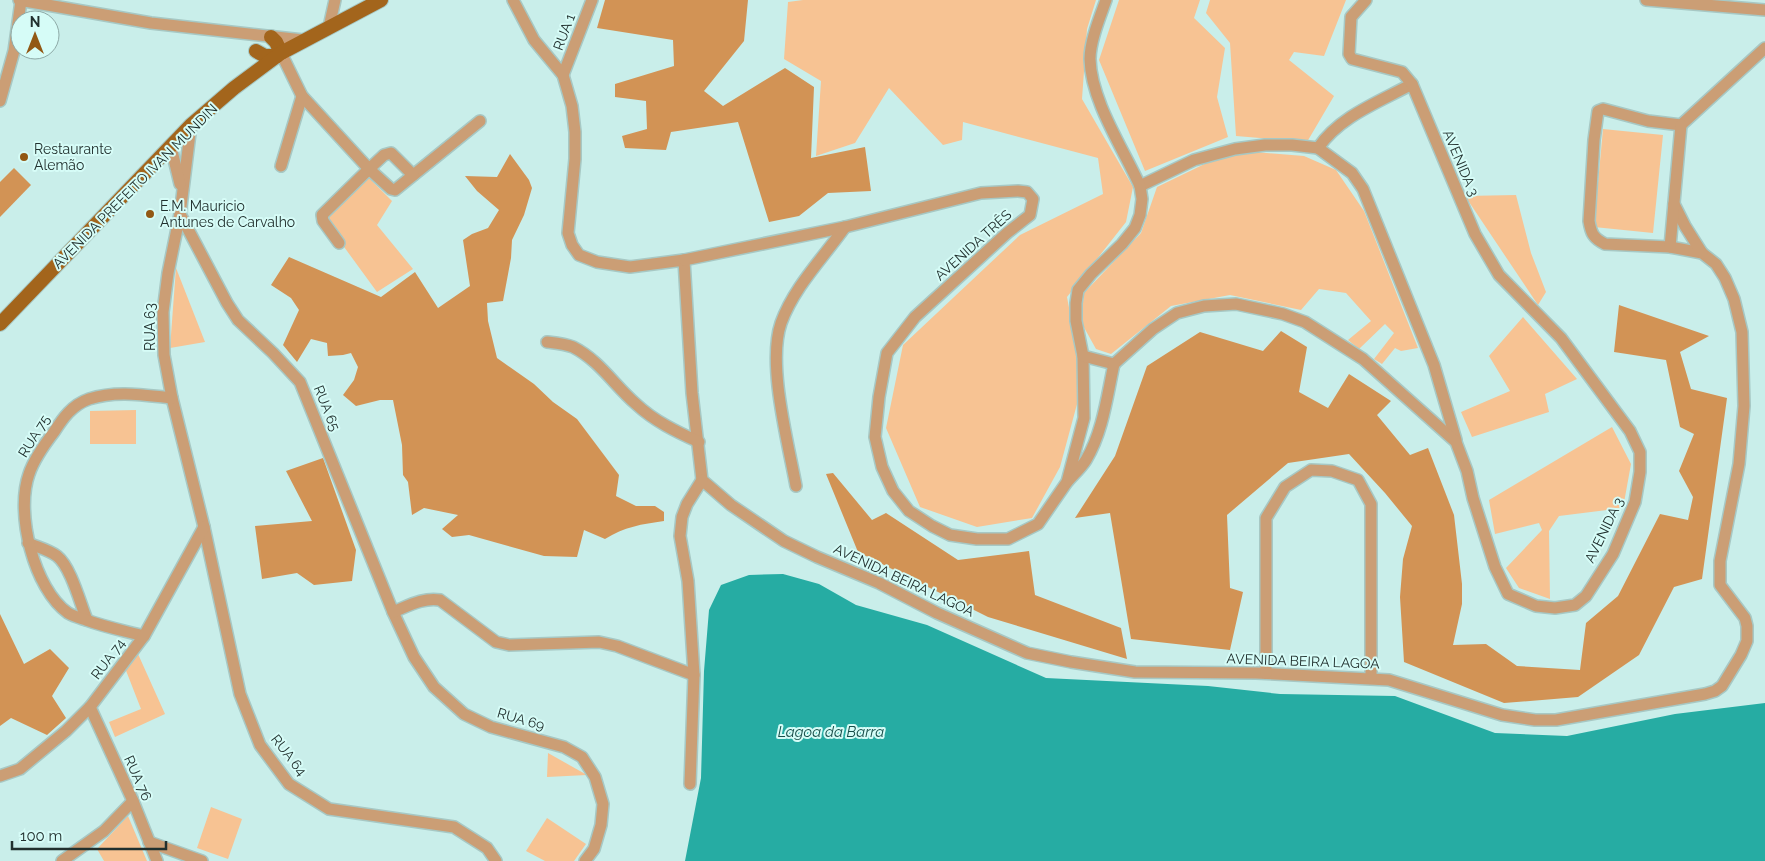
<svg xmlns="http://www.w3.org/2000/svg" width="1765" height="861" viewBox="0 0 1765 861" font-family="Raleway,sans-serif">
<rect width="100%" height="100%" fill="#c9eeea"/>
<!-- green -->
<g fill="#f7c393">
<polygon points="803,0 1096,0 1087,29 1082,99 1133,187 1126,222 1067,297 1083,382 1060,467 1032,518 977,527 920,507 886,428 903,345 1020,235 1103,194 1098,158 963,122 962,140 943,145 889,88 855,143 816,156 821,81 784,59 788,2"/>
<polygon points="1119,0 1200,0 1194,18 1225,48 1217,97 1228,137 1145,171 1099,60"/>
<polygon points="1210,0 1346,0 1324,56 1294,52 1289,60 1334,96 1307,142 1236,136 1230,43 1206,13"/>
<polygon points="1603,129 1663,135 1653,233 1594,227"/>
<polygon points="1255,152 1304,156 1336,170 1364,211 1418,348 1401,351 1395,348 1382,364 1374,359 1394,333 1385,324 1359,349 1348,340 1371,321 1346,293 1319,289 1301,310 1230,295 1171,306 1111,354 1096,349 1081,322 1084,293 1141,233 1157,187 1219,157"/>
<polygon points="369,178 392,201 377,225 413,269 377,292 339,240 326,218"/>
<polygon points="1516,195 1531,253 1546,292 1538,305 1465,196"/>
<polygon points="176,268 205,342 170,348"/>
<polygon points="1523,317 1577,379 1545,394 1549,412 1472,437 1461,412 1510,391 1489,356"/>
<polygon points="136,410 136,444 90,444 90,411"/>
<polygon points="1612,427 1631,464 1623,508 1559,516 1549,531 1550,599 1519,588 1506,568 1542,530 1539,523 1495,534 1489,500"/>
<polygon points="138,654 165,714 115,737 109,722 141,709 125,668"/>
<polygon points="548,753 587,775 547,777"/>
<polygon points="211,807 242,819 228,859 197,848"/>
<polygon points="128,816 147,861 104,861 97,849"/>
<polygon points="547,818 586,844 574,861 545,861 526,851"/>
</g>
<!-- forest -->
<g fill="#d29355">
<polygon points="605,0 748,0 744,41 704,91 723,106 785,68 814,87 811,158 865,147 871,191 828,193 799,216 769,222 738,122 671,132 666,150 625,148 622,136 647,129 646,101 615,97 615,84 674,66 673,40 597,28"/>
<path d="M510,154L529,180L532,188L524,215L512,240L511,258L503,301L487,303L488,321L497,358L534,384L553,402L577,419L619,475L616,496L636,506H655L664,512V521C642,524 624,527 605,539L584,530L577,557L544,556L469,535L452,537L442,529L458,515L424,508L412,515L408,482L403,475L402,445L393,400H380L356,406L343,395L354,380L358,367L351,353L343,355L328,356L327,343L311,339L297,362L283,345L299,310L291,298L271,285L289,257L381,297L415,272L438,308L470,286L463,240L472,234L488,228L499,210L477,191L465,176L497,177Z"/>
<polygon points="14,168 31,185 0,217 0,182"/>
<polygon points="1619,305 1709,336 1680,352 1691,389 1727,398 1702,579 1674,587 1639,655 1578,697 1504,703 1404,662 1400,597 1403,559 1412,526 1385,493 1349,454 1288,463 1227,515 1230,588 1243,592 1230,650 1131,639 1110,513 1075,518 1115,456 1147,366 1200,332 1263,351 1281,331 1307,347 1299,392 1328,408 1349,374 1391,401 1377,415 1410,455 1428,448 1454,515 1462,584 1462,604 1453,645 1486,644 1517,666 1580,670 1586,623 1618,596 1660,514 1688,520 1693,497 1679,471 1694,434 1680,427 1666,360 1614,352"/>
<polygon points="323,458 356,550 352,581 314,585 297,573 262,579 255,526 312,521 286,471"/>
<polygon points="833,473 872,520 886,513 958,560 1029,551 1035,595 1121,628 1127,659 988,617 858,552 826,474"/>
<polygon points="0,614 24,664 50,649 69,668 52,696 66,718 47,735 11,718 0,726"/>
</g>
<!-- water -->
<polygon fill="#26aca3" points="783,574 819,584 856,605 927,625 1046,678 1208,686 1280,694 1395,696 1495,733 1567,736 1675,714 1765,703 1765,861 685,861 701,778 704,671 709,610 721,585 749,575"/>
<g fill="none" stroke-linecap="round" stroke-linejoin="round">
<!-- minor casing -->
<g stroke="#a7c8c4" stroke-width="14">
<g id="minor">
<polyline points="19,0 151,23 303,40"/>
<path d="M513,0L534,40L563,75L572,106L575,132V159L568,233L572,245L579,255L597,262L630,267L684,260L692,393L702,480L731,505L784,541L817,557L879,583L937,613L1027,653L1071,662L1135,672L1256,673L1389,680L1502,715L1535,720H1556L1705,694L1715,691L1722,686L1741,655L1747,641V626L1745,618L1720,585V561L1739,464L1744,406L1742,332L1734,299L1725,278L1716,264L1702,253L1670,247L1605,244C1593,238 1591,233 1589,221L1594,140L1598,111L1603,109L1648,121L1681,125L1765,48"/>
<polyline points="1646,0 1765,10"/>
<polyline points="329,27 335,0"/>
<polyline points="281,53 302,96 369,169 391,189 395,190 480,121"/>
<polyline points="563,75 592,0"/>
<path d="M1412,84C1379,102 1340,116 1318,148L1352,173L1363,189L1434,365L1456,440"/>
<polyline points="0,101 14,51 21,1"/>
<polyline points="191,125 180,214 168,273 163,312 164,355 172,398 204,527 240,694 260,745 289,784 329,809 454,827 487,848 496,861"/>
<polyline points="171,147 180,184"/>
<polyline points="281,166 302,96"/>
<polyline points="1140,186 1194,160 1235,149 1265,145 1292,145 1318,148"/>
<polyline points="1674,204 1685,226 1702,253"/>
<polyline points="180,214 227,303 238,320 273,353 300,382 393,612 414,657 434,687 464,714 491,727 564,747 582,757 595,777 603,804 601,825 594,849 585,861"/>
<polyline points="339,243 323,221 322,215 369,169 384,155 391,153 413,175"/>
<polyline points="1670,247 1681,125"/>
<path d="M684,260L845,227L981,193L1018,191L1027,192L1033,199L1030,215L1007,233L915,317L887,353L879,397L875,437L882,467L893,491L909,511L932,526L950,535L977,539H1008L1038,524L1067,482L1084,418L1083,356L1076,321V303L1078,290L1091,274L1122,244L1135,228L1140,215L1142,199L1140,186C1123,148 1091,101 1090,59C1090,41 1100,17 1106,0"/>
<path d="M547,342C555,343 565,344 573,347C599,360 615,386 636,404C654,421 677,432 699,442"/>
<polyline points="1083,356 1114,364 1153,329 1177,313 1204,306 1236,304 1283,314 1305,322 1363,359 1456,442 1467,471 1473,498 1495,567 1508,594 1536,606 1555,608 1575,605 1586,596 1613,554 1635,502 1640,472 1640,452 1630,431 1561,338 1499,275 1475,234 1412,84 1402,72 1352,59 1349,54 1351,17 1366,0"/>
<path d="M1068,481C1074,474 1081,468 1086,460C1103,432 1107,396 1114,364"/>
<path d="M796,486C788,442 767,364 781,323C794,287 823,258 845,227"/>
<path d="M28,543C37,547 49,550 57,556C71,567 80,603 87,620"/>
<path d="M393,612C408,606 424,597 440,600L496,642L509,645L599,642L617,646L694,675"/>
<path d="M144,636C125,631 105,627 86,620C80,618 73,616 68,613C34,589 15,513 29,474C34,459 44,445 54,432C63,418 72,405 89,399C116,390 144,395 172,398"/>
<polyline points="1266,673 1266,518 1285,487 1311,470 1332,471 1358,480 1371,504 1371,678"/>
<polyline points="90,707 133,801 157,861"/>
<polyline points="0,776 20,769 66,731 90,707 144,636 204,527"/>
<polyline points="690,784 694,675 688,581 680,536 682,517 687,504 702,480"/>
<polyline points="149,842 202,861"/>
<polyline points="62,861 104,831 133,801"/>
</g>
</g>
<!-- major casing -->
<g stroke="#a7c8c4" stroke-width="16">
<g id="major">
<polyline points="271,37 276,42 281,53"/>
<polyline points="256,51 265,56 277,56"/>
<polyline points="0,324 191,125 234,88 281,53 381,0"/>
</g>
</g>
<!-- minor -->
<use href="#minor" stroke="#cb9e75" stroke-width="11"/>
<!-- major -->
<use href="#major" stroke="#a3651c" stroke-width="14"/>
</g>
<!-- markers -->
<g fill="#925814" stroke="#d6fcf7" stroke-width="2">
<circle cx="24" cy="157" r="5"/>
<circle cx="150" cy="214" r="5"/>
</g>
<g text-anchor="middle" stroke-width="4" stroke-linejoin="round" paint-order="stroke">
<!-- street labels -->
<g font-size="14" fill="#21302e" stroke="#d6fcf7">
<text transform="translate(564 32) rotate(-69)" y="5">RUA 1</text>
<text transform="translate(1461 163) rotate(67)" y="5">AVENIDA 3</text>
<text transform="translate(135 186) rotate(-45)" y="5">AVENIDA PREFEITO IVAN MUNDIN</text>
<text transform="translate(973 245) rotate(-42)" y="5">AVENIDA TRÊS</text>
<text transform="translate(150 327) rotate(-90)" y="5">RUA 63</text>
<text transform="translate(327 408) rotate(68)" y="5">RUA 65</text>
<text transform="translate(34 436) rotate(-58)" y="5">RUA 75</text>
<text transform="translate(1604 530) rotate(-64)" y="5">AVENIDA 3</text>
<text transform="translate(904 580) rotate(25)" y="5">AVENIDA BEIRA LAGOA</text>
<text transform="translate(108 659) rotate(-53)" y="5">RUA 74</text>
<text transform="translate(1303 661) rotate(2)" y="5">AVENIDA BEIRA LAGOA</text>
<text transform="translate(521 719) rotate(16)" y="5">RUA 69</text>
<text transform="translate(289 755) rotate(52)" y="5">RUA 64</text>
<text transform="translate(138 778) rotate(66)" y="5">RUA 76</text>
</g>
<!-- poi labels -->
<g font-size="14" fill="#21302e" stroke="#d6fcf7" text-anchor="start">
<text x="34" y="154">Restaurante<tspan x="34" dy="16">Alemão</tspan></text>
<text x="160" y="211">E.M. Mauricio<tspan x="160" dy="16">Antunes de Carvalho</tspan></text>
</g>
<!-- water labels -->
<g font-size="15" font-style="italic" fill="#174d48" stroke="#d6fcf7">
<text x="831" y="737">Lagoa da Barra</text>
</g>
</g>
<!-- north arrow -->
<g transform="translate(35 35)"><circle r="24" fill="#d6fcf7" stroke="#8eaaa7"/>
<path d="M0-4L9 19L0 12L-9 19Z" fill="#925814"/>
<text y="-8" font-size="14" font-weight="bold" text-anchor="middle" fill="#21302e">N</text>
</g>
<!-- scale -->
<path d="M12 841v8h154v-8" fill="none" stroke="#21302e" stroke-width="2.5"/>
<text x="20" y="841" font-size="15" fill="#21302e" stroke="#d6fcf7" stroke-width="4" paint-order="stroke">100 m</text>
</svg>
